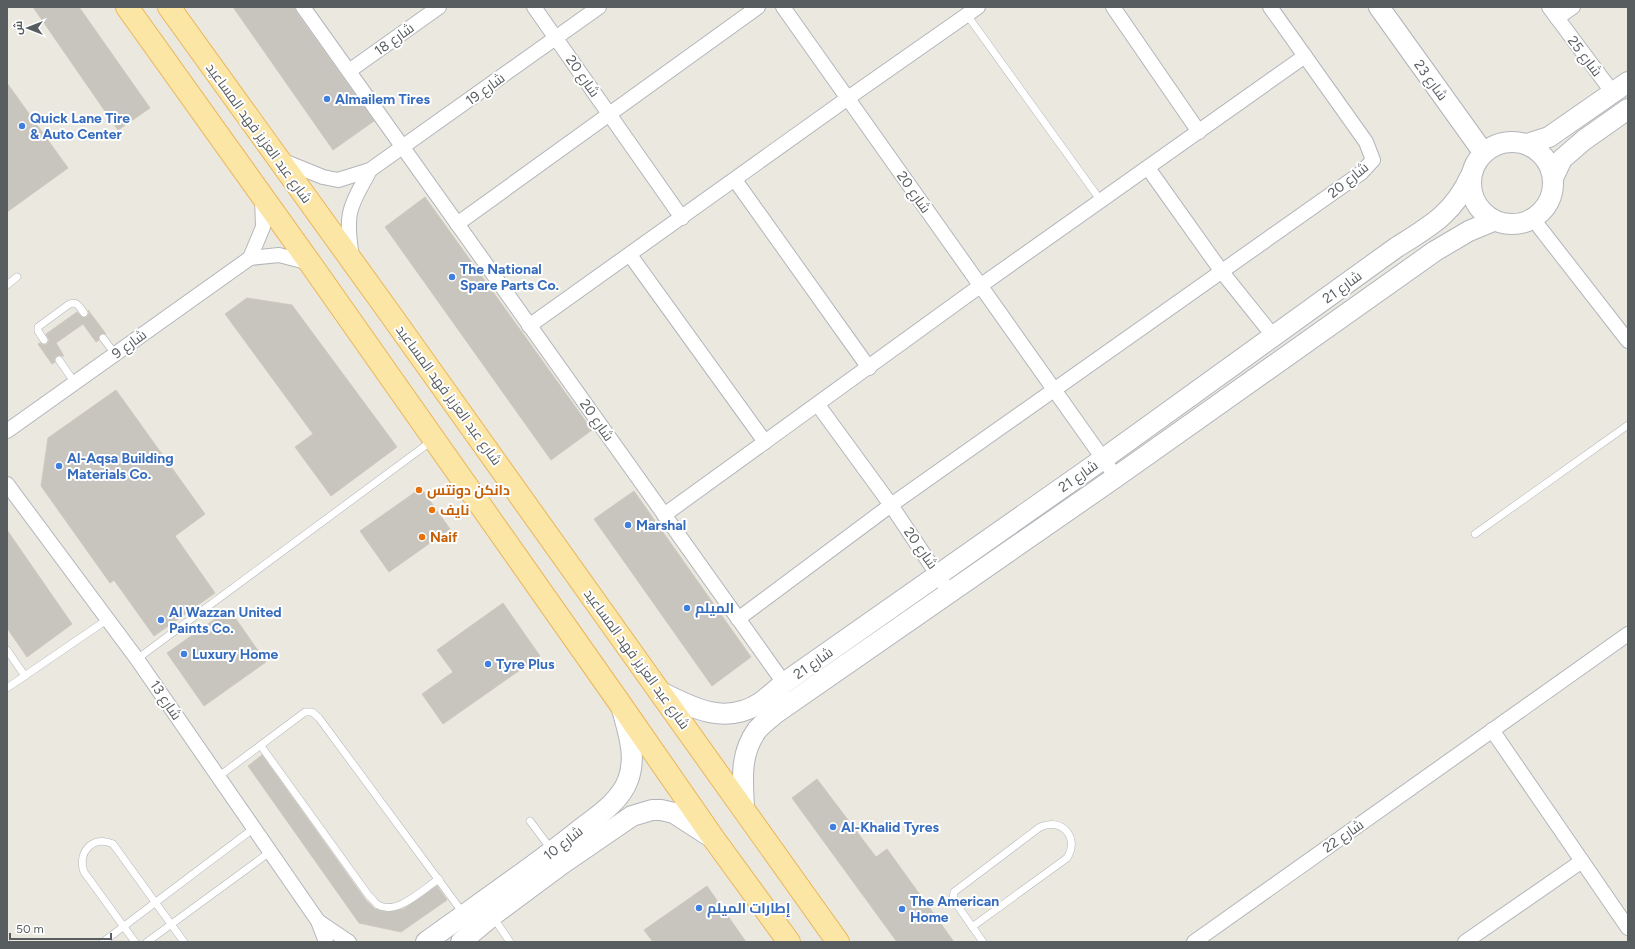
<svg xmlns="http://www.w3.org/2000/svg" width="1635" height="949" viewBox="0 0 1635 949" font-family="Figtree,Cairo,sans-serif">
<rect width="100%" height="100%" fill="#ebe8e0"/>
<!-- building -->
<g fill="#c8c5bf" stroke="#cfc9be">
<polygon points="33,7 79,7 150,108 118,130"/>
<polygon points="233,7 294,7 296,12 374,121 333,150"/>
<polygon points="7,83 68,168 7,212"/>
<polygon points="425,197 592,430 551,460 385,227"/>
<polygon points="247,298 292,305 397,447 331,496 295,447 313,434 225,314"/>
<polygon points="88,310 106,334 100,334 99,340 96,342 83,324 56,343 64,356 56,356 55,362 52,364 38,344 40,343 44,345 47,344 49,340 46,334 77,312 82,317 87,317 89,313"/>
<polygon points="116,390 205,514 175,536 215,593 154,636 114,580 110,583 41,486 48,438"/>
<polygon points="421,488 450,529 389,572 360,531"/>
<polygon points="634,491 751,657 712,686 594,519"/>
<polygon points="7,530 72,624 27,657 7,628"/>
<polygon points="503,603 540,656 443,724 422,694 453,672 437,650"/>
<polygon points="229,609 266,662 204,706 167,653"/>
<polygon points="262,755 365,899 375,909 386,912 403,909 437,886 447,900 401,932 359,923 248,766"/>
<polygon points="817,779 876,857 887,849 954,942 897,942 792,798"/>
<polygon points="707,886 746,942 653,942 644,930"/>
</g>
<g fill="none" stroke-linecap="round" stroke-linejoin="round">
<!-- lane casing -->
<g stroke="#b2b6ba" stroke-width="8">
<g id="lane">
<polyline points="967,15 1101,201"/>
<polyline points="7,285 17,277"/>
<polyline points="103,338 115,354"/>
<path d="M44,340L38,331V327L68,305C76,300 79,306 84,313"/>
<polyline points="59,360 75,383"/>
<polyline points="1475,534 1628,425"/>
<polyline points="7,650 25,676"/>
<polyline points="137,659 433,440"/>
<polyline points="7,688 108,619"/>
<path d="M261,746L369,896C372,898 375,903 378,905C397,916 423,889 439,879"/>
<polyline points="218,777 305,712 312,712 319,718 463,913"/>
<polyline points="530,821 551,849"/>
<polyline points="493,917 510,942"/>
<path d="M972,927L1067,858C1080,838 1062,817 1040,827L954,892L953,899L955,902L983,942"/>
<polyline points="103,942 254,828"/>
<path d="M135,942L84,872C77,852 93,835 113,844L184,942"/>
<polyline points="147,942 270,852"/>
</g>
</g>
<!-- street casing -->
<g stroke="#b2b6ba" stroke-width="16">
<g id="street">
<polyline points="303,7 784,683"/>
<polyline points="534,7 682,218"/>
<polyline points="783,7 1116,477"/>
<polyline points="1113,7 1199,132"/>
<polyline points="1549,7 1613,93"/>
<polyline points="1557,18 1573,7"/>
<polyline points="349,71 439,7"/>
<polyline points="281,160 323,177 338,180 370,170 599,7"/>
<polyline points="1148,168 1222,272 1274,337"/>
<polyline points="735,180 869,368"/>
<polyline points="1533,219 1628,341"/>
<polyline points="457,224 758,7"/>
<polyline points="630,255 765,442"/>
<path d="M352,257C350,243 347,228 350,213C353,198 363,184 370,170"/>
<polyline points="250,258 263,227 262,197"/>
<polyline points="529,326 848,98 978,7"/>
<polyline points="818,405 891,505 949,592"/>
<polyline points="7,431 250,258 279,255 310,263"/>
<polyline points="7,484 137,659 318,921 326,942"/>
<polyline points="664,515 980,286 1305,56"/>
<polyline points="738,619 891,505 1361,173 1373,160 1366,142 1270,7"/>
<polyline points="1492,730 1628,928"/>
<polyline points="318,921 349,942"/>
<polyline points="1194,942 1628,634"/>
<polyline points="1465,942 1582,861"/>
</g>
</g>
<!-- secondary casing -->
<g stroke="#b1b5ba" stroke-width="22">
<g id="secondary">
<polyline points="1379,7 1483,152"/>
<circle cx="1512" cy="183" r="41"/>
<polyline points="1527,144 1549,137 1628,82"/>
<polyline points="1553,178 1562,159 1584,140 1628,109"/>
<path d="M661,692C694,709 726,725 760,703C768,697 776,690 784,683L1103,459L1397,247C1429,227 1454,213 1470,177"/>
<path d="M744,809C743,781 739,755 757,730C762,724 770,718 776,713L1116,477L1435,251L1469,231L1493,221"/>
<path d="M426,942C477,905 529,870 578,831C596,817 620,802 628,780C637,756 628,732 622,709"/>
<polyline points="461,942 492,916 562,864 632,816 652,810 661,810 674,813 711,837"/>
</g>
</g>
<!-- primary casing -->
<g stroke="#eab659" stroke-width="24">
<g id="primary">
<polyline points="127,7 310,263 621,705 714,839 789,942"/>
<polyline points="169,7 391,315 838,942"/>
</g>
</g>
<!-- lane -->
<use href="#lane" stroke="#fff" stroke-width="7"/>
<!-- street -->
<use href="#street" stroke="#fff" stroke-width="14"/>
<!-- secondary -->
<use href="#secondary" stroke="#fff" stroke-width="20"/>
<!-- primary -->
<use href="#primary" stroke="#fbe6a5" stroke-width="22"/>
</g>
<!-- markers -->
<g fill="#3f7fe0" stroke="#fff" stroke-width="1.5">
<circle cx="327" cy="99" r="4"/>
<circle cx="22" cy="126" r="4"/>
<circle cx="452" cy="277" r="4"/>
<circle cx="59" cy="466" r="4"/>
<circle cx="628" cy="525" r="4"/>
<circle cx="687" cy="608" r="4"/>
<circle cx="161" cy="620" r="4"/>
<circle cx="184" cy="654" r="4"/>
<circle cx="488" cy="664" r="4"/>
<circle cx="833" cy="827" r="4"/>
<circle cx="699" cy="908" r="4"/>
<circle cx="902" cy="909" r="4"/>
</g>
<g fill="#e8710a" stroke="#fff" stroke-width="1.5">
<circle cx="419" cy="490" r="4"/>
<circle cx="432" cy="510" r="4"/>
<circle cx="422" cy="537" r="4"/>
</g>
<g text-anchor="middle" stroke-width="4" stroke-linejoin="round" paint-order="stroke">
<!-- street labels -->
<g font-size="14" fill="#585d60" stroke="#fff">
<text transform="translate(394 39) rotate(-36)" y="5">شارع 18</text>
<text transform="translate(1585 56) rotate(53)" y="5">شارع 25</text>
<text transform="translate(583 76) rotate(55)" y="5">شارع 20</text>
<text transform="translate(1431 80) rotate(54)" y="5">شارع 23</text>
<text transform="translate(485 89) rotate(-36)" y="5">شارع 19</text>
<text transform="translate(259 133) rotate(54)" y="5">شارع عبد العزيز فهد المساعيد</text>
<text transform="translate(1348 180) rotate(-39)" y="5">شارع 20</text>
<text transform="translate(914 192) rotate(55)" y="5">شارع 20</text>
<text transform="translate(1342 287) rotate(-36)" y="5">شارع 21</text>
<text transform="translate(129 344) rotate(-36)" y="5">شارع 9</text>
<text transform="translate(449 395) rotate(54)" y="5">شارع عبد العزيز فهد المساعيد</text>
<text transform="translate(597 420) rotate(55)" y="5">شارع 20</text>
<text transform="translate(1078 476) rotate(-35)" y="5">شارع 21</text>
<text transform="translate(921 548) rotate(55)" y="5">شارع 20</text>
<text transform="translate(637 659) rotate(54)" y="5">شارع عبد العزيز فهد المساعيد</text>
<text transform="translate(813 663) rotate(-35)" y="5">شارع 21</text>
<text transform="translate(166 700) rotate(56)" y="5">شارع 13</text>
<text transform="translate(1343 836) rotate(-35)" y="5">شارع 22</text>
<text transform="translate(563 843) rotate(-38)" y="5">شارع 10</text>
</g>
<!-- shop labels -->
<g font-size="14" font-weight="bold" fill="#366cbe" stroke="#fff" text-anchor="start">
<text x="335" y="104">Almailem Tires</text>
<text x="30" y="123">Quick Lane Tire<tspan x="30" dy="16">&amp; Auto Center</tspan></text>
<text x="460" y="274">The National<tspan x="460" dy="16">Spare Parts Co.</tspan></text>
<text x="67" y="463">Al-Aqsa Building<tspan x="67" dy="16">Materials Co.</tspan></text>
<text x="636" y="530">Marshal</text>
<text x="695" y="613">الميلم</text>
<text x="169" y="617">Al Wazzan United<tspan x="169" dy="16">Paints Co.</tspan></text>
<text x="192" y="659">Luxury Home</text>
<text x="496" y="669">Tyre Plus</text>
<text x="841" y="832">Al-Khalid Tyres</text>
<text x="910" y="906">The American<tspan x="910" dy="16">Home</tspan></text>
<text x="707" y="913">إطارات الميلم</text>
</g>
<!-- food labels -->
<g font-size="14" font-weight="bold" fill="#c56008" stroke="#fff" text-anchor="start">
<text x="427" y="495">دانكن دونتس</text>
<text x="440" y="515">نايف</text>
<text x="430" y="542">Naif</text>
</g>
</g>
<!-- border -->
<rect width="1635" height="949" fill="none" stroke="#585d60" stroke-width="16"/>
<!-- north arrow -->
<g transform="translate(28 28) rotate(270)" stroke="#ffffff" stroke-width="3" paint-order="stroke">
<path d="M0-3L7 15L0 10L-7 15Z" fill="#585d60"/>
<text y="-6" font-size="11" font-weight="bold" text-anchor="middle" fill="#585d60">ش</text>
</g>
<!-- scale -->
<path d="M10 933v6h101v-6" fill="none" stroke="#585d60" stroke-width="2"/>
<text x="16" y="933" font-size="12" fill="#585d60" stroke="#ffffff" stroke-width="3" paint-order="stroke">50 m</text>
</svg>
